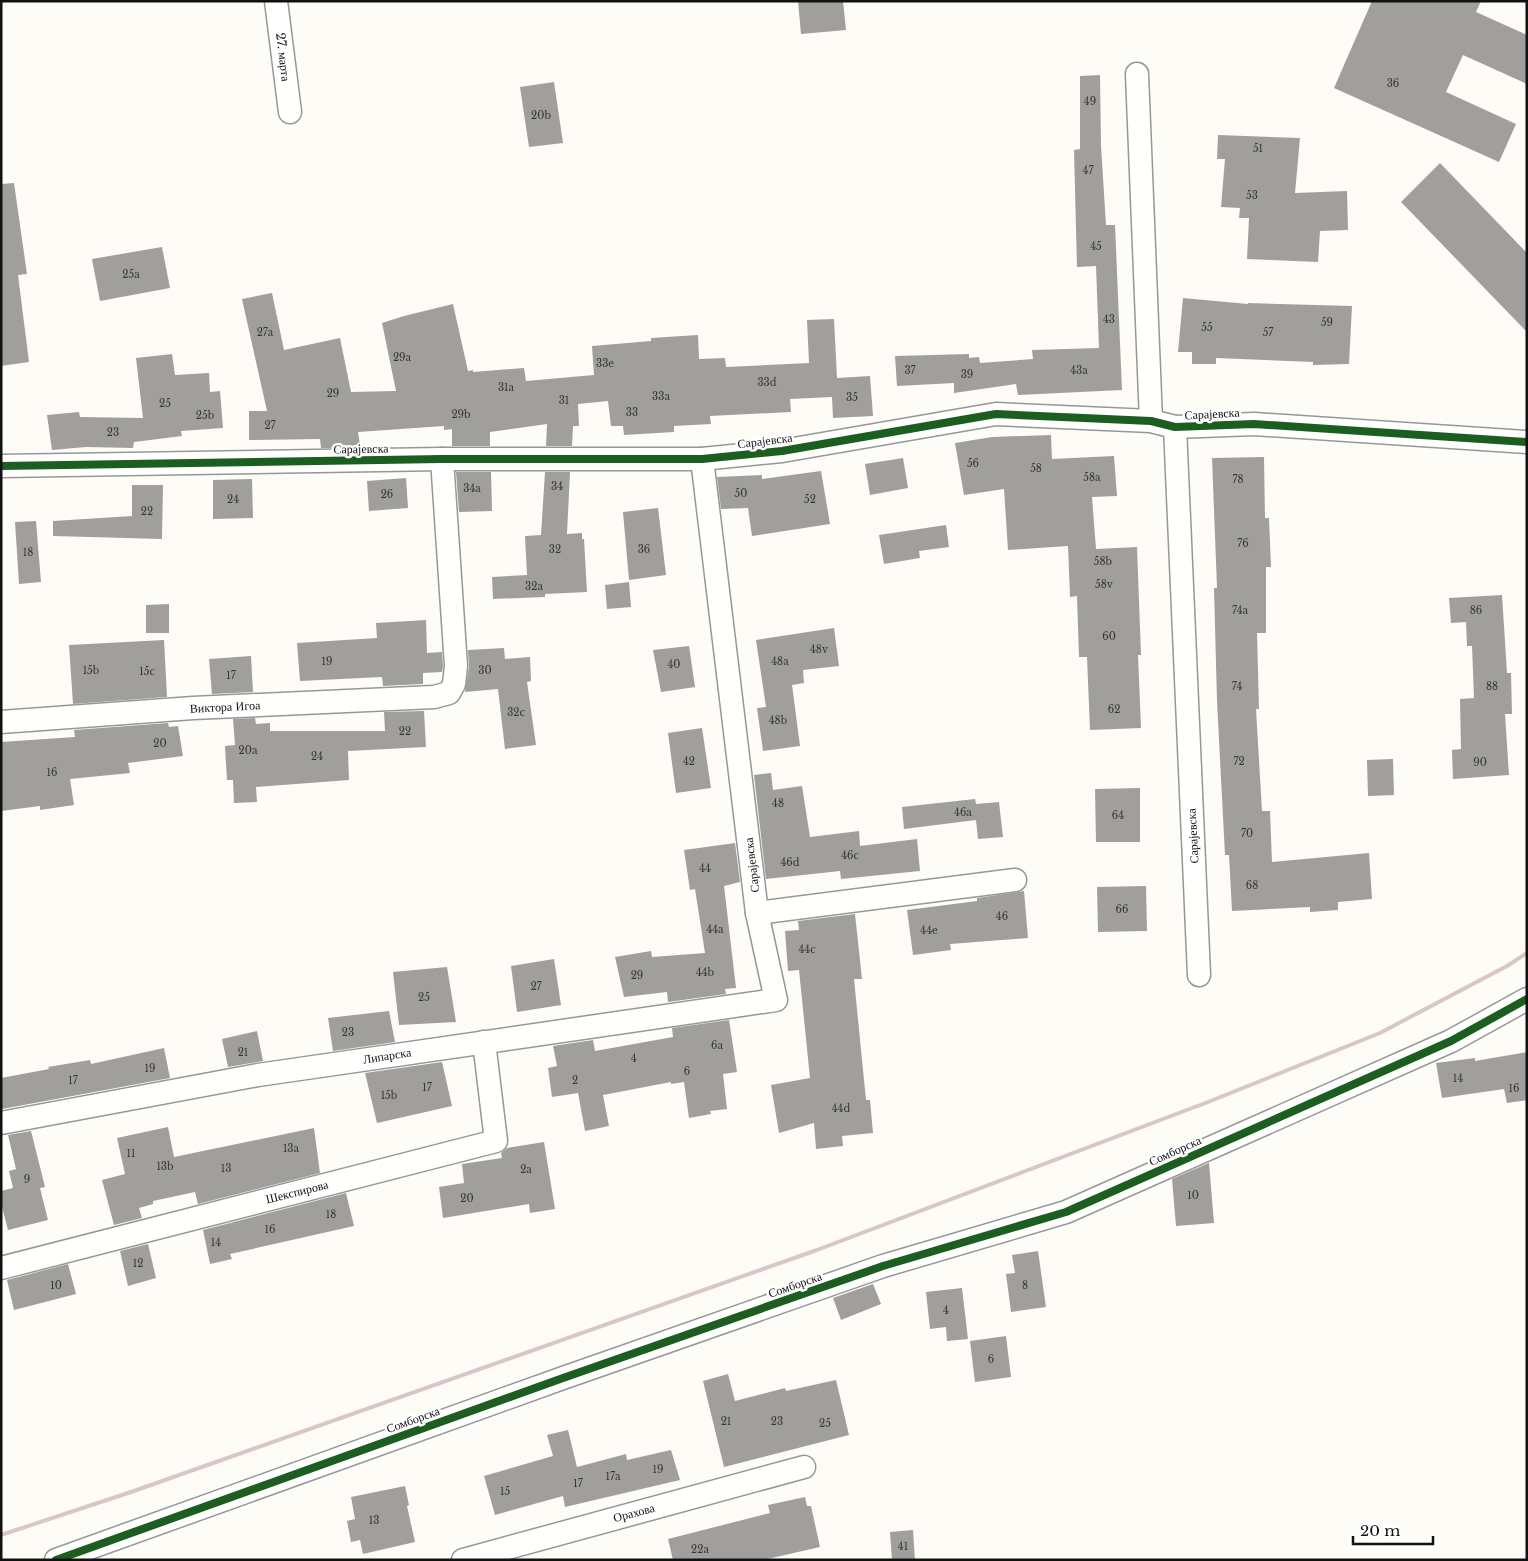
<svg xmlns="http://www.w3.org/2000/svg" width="1528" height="1561" viewBox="0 0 1528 1561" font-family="'Libre Baskerville',serif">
<rect width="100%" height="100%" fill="#fdfcf7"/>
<!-- building -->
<g fill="#a19f9c">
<polygon points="798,1 843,1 846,30 801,34"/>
<polygon points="1372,1 1481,1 1476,12 1527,35 1527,84 1463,55 1446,92 1516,124 1499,162 1334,88"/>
<polygon points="1100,75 1101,146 1106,225 1115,225 1122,390 1018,395 1016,384 954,393 954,383 897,386 895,356 969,354 969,358 979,357 980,363 1033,359 1032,350 1099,348 1096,266 1077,267 1074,150 1080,149 1080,76"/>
<polygon points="554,82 563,143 529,147 520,87"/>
<polygon points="1218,135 1300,138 1295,193 1347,191 1348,230 1320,231 1318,262 1247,259 1249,218 1239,218 1240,208 1221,207 1225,159 1217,159"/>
<polygon points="1440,163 1527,253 1527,332 1401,202"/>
<polygon points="14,183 27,274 18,275 29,362 1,366 1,184"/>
<polygon points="162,247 170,288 100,301 92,259"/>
<polygon points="272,293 284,350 340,338 351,392 396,391 382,323 404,316 453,304 468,371 473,370 473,372 524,368 526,381 594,375 592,346 651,341 651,338 698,335 699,359 725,358 726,367 809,363 807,320 834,319 837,378 870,376 873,416 833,418 832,397 790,399 791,412 710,416 711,424 674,426 674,432 624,435 623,426 611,426 608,401 578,404 579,426 573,426 572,446 546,446 547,424 490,432 490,446 452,446 452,429 444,430 444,426 358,432 360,445 338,448 321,448 320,439 249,440 249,411 267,411 242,299"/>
<polygon points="1183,298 1248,304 1248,303 1352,306 1349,364 1313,365 1313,362 1216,358 1216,364 1192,364 1192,352 1178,352"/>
<polygon points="172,354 175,375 209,373 210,392 220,391 223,428 181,431 182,436 134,442 133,448 86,447 52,450 47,415 79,412 80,417 143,418 136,358"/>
<polygon points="1051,435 1052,459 1114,456 1117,496 1092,497 1096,549 1137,547 1141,655 1138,655 1141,728 1090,730 1087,657 1079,657 1077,596 1070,597 1068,546 1008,550 1004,489 964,495 955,443 992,437"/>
<polygon points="1264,457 1265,518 1269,518 1271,567 1266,567 1266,633 1257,633 1259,709 1256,709 1262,811 1270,811 1272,862 1369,853 1372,899 1338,902 1338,910 1310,912 1310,907 1232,911 1229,855 1225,855 1217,701 1214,588 1217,588 1212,458"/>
<polygon points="903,458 908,488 870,495 865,464"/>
<polygon points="821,471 830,524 752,536 748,508 721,509 717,477 762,475 762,479"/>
<polygon points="456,472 491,472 492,511 459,512"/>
<polygon points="545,472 570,472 567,534 582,533 582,539 584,539 587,592 545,594 545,597 493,599 492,577 527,575 525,536 541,535"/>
<polygon points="406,478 408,508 369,511 367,481"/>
<polygon points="252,479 253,518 213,519 213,480"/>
<polygon points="132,485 163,485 162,539 53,536 53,521 132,516"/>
<polygon points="658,508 666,575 629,580 623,512"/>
<polygon points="36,521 41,582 19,584 15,522"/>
<polygon points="946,525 949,547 919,551 920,558 884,564 879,535"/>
<polygon points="629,582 631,607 607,609 605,585"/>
<polygon points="1502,595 1507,673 1511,673 1512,714 1505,714 1509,775 1453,779 1452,750 1461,749 1460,699 1474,698 1472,646 1467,646 1466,622 1451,623 1449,598"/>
<polygon points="169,604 169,633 146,633 146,605"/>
<polygon points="426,620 427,653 442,652 443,666 442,672 423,673 423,684 383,686 382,677 300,681 297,643 377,638 376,623"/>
<polygon points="834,628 839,666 803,670 804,683 792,685 800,746 763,751 757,708 766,707 756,640"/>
<polygon points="164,640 167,697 73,704 69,645"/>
<polygon points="689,646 695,687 661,692 653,650"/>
<polygon points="504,648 505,659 530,657 531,681 527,682 536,745 505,749 498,689 465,692 469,667 468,650"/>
<polygon points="251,656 253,692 212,694 209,659"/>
<polygon points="424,711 426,747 348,751 349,780 256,787 257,802 234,803 233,780 227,780 225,746 235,745 233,719 255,718 256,724 270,723 270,731 385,731 384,712"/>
<polygon points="168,723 169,727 178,726 183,756 128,763 130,773 70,779 74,805 40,810 40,806 1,811 1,742 75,737 74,730"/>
<polygon points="702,728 711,788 676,793 668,733"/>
<polygon points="1393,759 1394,795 1368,796 1367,760"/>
<polygon points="771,773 773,790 802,786 810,837 859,831 860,846 917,839 920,871 841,879 840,871 766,879 754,775"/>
<polygon points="1140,788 1140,842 1096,842 1095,789"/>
<polygon points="975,799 976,804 999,802 1003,837 978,839 976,820 904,829 902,807"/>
<polygon points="735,843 740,882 724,886 736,988 725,989 726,994 668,1002 667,992 624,997 615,957 651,951 652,957 705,953 695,889 690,890 684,850"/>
<polygon points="1146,886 1147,931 1098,932 1097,887"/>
<polygon points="1024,891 1028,938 950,944 951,950 913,955 907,910 977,901 977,898"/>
<polygon points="855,914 862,979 854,979 866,1100 870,1100 873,1133 842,1136 843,1146 816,1149 814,1123 779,1133 771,1085 810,1078 799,970 788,971 785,931 799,930 798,921"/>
<polygon points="554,959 561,1005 517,1012 511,966"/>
<polygon points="447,967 456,1022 399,1025 393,972"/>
<polygon points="389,1011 395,1042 333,1051 328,1018"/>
<polygon points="729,1020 737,1072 723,1074 727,1109 710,1111 711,1114 689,1118 684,1082 671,1084 671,1082 603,1095 609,1126 585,1131 578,1093 552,1097 548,1068 557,1066 553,1046 593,1040 595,1051 673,1037 672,1028"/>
<polygon points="257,1031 263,1061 228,1067 222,1039"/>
<polygon points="164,1048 170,1078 2,1109 1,1078 49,1069 48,1067 90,1060 91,1064"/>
<polygon points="1527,1052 1527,1100 1507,1103 1504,1089 1442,1098 1436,1063 1475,1058 1475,1061"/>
<polygon points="442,1062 452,1106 377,1123 365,1073"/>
<polygon points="168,1127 174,1157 314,1128 320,1173 198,1204 195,1192 153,1201 153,1204 139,1208 142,1218 114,1225 102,1180 125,1174 117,1138"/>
<polygon points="31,1131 45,1187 40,1188 48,1220 8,1230 1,1203 1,1191 13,1188 9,1171 16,1169 8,1135"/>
<polygon points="544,1142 555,1209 530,1213 529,1204 443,1218 439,1187 464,1183 462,1164 502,1158 501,1153 507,1148"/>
<polygon points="1209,1163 1214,1223 1176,1226 1172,1179"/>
<polygon points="346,1193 354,1226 230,1254 232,1259 210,1264 203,1230"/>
<polygon points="148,1244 156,1278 128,1286 120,1251"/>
<polygon points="1038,1251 1046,1307 1011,1312 1006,1274 1015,1273 1012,1255"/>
<polygon points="68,1264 76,1294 14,1310 7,1280"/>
<polygon points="873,1284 881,1304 841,1320 833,1298"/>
<polygon points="962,1288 968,1339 947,1341 946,1327 930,1329 926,1292"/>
<polygon points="1006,1336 1011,1377 975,1382 970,1341"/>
<polygon points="728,1374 735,1401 785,1388 786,1391 836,1380 849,1435 724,1467 703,1381"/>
<polygon points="568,1430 577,1467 626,1454 627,1460 671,1450 680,1480 565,1507 563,1496 495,1515 484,1476 553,1456 547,1435"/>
<polygon points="405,1486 409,1505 407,1506 415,1542 363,1554 360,1540 351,1542 347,1521 355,1519 351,1497"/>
<polygon points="805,1497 807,1506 811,1506 820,1547 763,1560 673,1560 668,1539 770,1513 768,1505"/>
<polygon points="913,1530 915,1560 892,1560 890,1532"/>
</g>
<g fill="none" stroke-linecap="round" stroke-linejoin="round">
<!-- street casing -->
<g stroke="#979795" stroke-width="25">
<g id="street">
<polyline points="276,1 290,112"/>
<polyline points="1137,74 1151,421"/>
<polyline points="1175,427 1199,975"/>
<polyline points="1,466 442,459 702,459 782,451 996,414 1151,421 1175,427 1254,424 1527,442"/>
<polyline points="1,722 193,708 434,697 449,693 454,684 456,666 442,459"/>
<polyline points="757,913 1015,880"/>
<polyline points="1,1123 258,1075 776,1000 757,913 702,459"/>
<polyline points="1,1268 496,1141 484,1042"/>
<polyline points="56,1560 563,1378 883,1266 1066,1212 1451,1041 1527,999"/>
<polyline points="463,1560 804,1467"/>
</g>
</g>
<!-- street -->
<use href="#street" stroke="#fffffe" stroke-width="22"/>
<!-- rail -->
<polyline stroke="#d9c6c7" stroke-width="4" points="1,1535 131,1492 817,1250 1208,1102 1380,1033 1507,966 1527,953"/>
<!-- cycleway casing -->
<g stroke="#fff" stroke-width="11">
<g id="cycleway">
<polyline points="1,466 442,459 702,459 782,451 996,414 1151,421 1175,427 1254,424 1527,442"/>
<polyline points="56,1560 563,1378 883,1266 1066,1212 1451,1041 1527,999"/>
</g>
</g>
<!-- cycleway -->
<use href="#cycleway" stroke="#1b5e20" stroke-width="8"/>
</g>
<g text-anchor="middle" stroke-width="5" stroke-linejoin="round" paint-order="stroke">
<!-- number labels -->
<g font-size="10" fill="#353434">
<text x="1393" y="87">36</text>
<text x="1090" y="105">49</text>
<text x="541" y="119">20b</text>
<text x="1258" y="152">51</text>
<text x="1088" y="174">47</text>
<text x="1252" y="199">53</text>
<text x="1096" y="250">45</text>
<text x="131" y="278">25a</text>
<text x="1109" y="323">43</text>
<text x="1327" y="326">59</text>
<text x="1207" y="331">55</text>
<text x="265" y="336">27a</text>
<text x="1268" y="336">57</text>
<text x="402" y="361">29a</text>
<text x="605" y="367">33e</text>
<text x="910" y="374">37</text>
<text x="1079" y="374">43a</text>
<text x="967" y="378">39</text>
<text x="767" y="386">33d</text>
<text x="506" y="391">31a</text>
<text x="333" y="397">29</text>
<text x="661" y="400">33a</text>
<text x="852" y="401">35</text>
<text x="564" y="404">31</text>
<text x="165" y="407">25</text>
<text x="632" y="416">33</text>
<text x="461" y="418">29b</text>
<text x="205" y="419">25b</text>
<text x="270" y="429">27</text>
<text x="113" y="436">23</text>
<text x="973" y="467">56</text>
<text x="1036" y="472">58</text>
<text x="1092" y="481">58a</text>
<text x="1238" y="483">78</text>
<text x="557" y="490">34</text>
<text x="472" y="492">34a</text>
<text x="741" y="497">50</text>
<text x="387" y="498">26</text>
<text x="233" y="503">24</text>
<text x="810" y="503">52</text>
<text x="147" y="515">22</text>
<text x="1243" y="547">76</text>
<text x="555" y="553">32</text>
<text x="644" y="553">36</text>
<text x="28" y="556">18</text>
<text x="1103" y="565">58b</text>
<text x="1104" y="588">58v</text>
<text x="534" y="590">32a</text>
<text x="1240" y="614">74a</text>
<text x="1476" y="614">86</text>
<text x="1109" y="640">60</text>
<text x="819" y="653">48v</text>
<text x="327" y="665">19</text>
<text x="780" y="665">48a</text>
<text x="674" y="668">40</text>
<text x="91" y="674">15b</text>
<text x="485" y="674">30</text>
<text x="147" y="675">15c</text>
<text x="231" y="679">17</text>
<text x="1237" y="690">74</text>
<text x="1492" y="690">88</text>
<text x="1114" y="713">62</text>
<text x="516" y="716">32c</text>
<text x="778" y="724">48b</text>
<text x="405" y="735">22</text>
<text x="160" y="747">20</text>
<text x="248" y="754">20a</text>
<text x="317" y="760">24</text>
<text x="689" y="765">42</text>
<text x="1239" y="765">72</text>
<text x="1480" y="766">90</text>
<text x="52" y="776">16</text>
<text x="778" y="807">48</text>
<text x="963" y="816">46a</text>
<text x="1118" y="819">64</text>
<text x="1247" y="837">70</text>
<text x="850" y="859">46c</text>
<text x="790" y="866">46d</text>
<text x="705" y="872">44</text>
<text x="1252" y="889">68</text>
<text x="1122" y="913">66</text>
<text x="1002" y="920">46</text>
<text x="715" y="933">44a</text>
<text x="929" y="934">44e</text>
<text x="807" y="953">44c</text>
<text x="705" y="976">44b</text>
<text x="637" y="979">29</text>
<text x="536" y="990">27</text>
<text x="424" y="1001">25</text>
<text x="348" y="1036">23</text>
<text x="717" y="1049">6a</text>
<text x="243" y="1056">21</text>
<text x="634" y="1062">4</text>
<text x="150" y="1072">19</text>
<text x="687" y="1075">6</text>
<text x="1458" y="1082">14</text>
<text x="73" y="1084">17</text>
<text x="575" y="1084">2</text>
<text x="427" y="1091">17</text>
<text x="1514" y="1092">16</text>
<text x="389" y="1099">15b</text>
<text x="841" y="1112">44d</text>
<text x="291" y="1152">13a</text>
<text x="131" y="1157">11</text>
<text x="165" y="1170">13b</text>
<text x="226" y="1172">13</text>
<text x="526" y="1173">2a</text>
<text x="27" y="1183">9</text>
<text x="1193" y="1199">10</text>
<text x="467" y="1202">20</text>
<text x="331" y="1218">18</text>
<text x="270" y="1233">16</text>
<text x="216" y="1246">14</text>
<text x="138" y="1267">12</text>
<text x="56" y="1289">10</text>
<text x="1025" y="1289">8</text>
<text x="946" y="1314">4</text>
<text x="991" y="1363">6</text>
<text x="726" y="1425">21</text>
<text x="777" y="1425">23</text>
<text x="825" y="1427">25</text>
<text x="658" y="1473">19</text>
<text x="613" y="1480">17a</text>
<text x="578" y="1487">17</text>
<text x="505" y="1495">15</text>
<text x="374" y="1524">13</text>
<text x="903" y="1550">41</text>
<text x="700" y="1553">22a</text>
</g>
<!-- street labels -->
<g font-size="12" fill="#111" stroke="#fff">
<text transform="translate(283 57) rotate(83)" y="4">27. марта</text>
<text transform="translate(1212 414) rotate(-3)" y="4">Сарајевска</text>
<text transform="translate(765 441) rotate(-7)" y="4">Сарајевска</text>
<text transform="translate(361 449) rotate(-1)" y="4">Сарајевска</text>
<text transform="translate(225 707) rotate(-3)" y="4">Виктора Игоа</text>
<text transform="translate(1193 836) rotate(-93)" y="4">Сарајевска</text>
<text transform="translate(752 865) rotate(-97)" y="4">Сарајевска</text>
<text transform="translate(387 1056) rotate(-9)" y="4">Липарска</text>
<text transform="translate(1175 1151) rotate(-24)" y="4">Сомборска</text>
<text transform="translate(297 1192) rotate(-14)" y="4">Шекспирова</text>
<text transform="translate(795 1285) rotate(-19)" y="4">Сомборска</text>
<text transform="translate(413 1420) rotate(-20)" y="4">Сомборска</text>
<text transform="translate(634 1513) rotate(-15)" y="4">Орахова</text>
</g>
</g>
<!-- border -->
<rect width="1528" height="1561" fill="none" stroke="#111111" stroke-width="5"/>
<!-- scale -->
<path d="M1353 1536v8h80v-8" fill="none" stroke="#111111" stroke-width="2.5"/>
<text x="1360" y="1536" font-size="15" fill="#111111" stroke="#ffffff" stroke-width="4" paint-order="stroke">20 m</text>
</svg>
